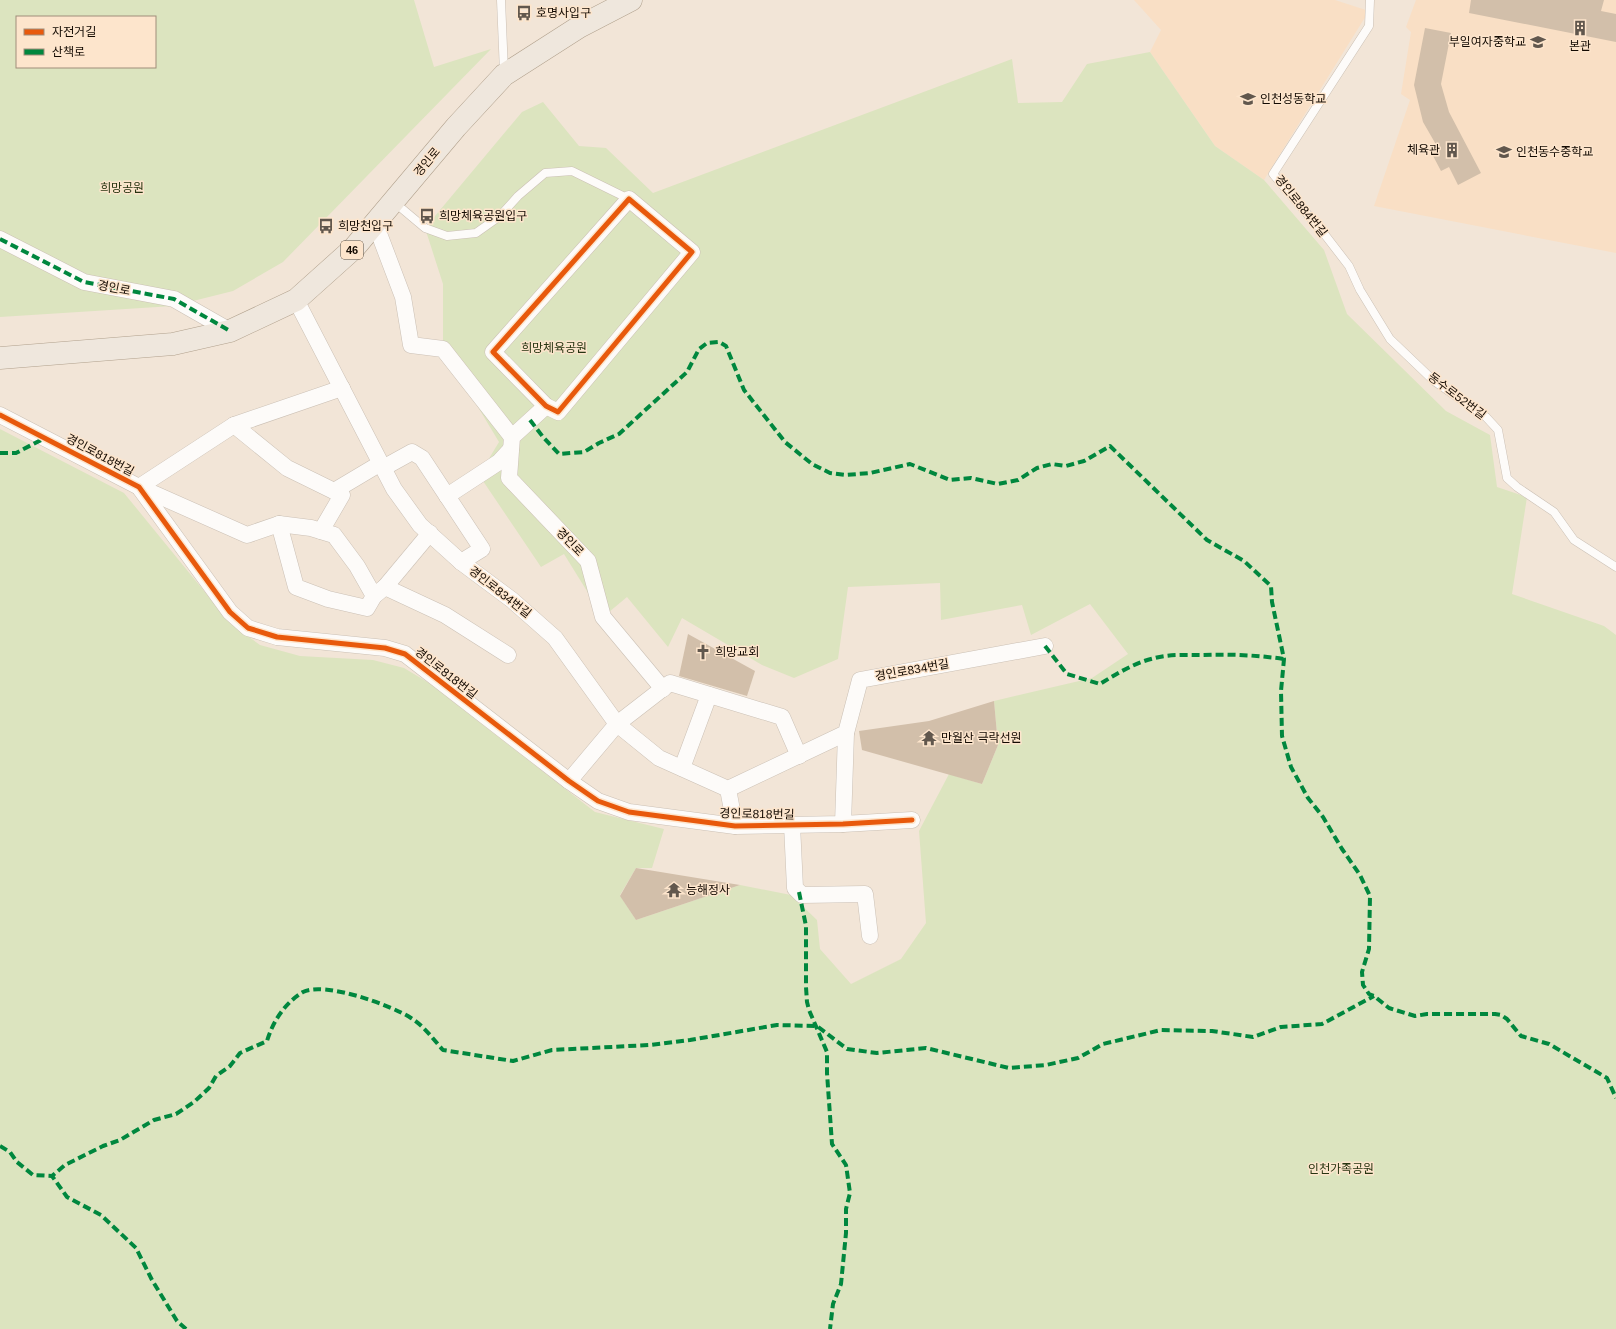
<svg xmlns="http://www.w3.org/2000/svg" width="1616" height="1329" viewBox="0 0 1616 1329" font-family="Arial,'Noto Sans KR',sans-serif">
<rect width="100%" height="100%" fill="#f2e5d7"/>
<!-- built -->
<g fill="#f9dfc5">
<polygon points="1134,0 1335,0 1369,11 1264,180 1215,146 1150,52 1161,30"/>
<polygon points="1416,0 1616,0 1616,253 1374,206 1410,100 1401,94 1411,32 1406,27"/>
</g>
<!-- green -->
<g fill="#dce4bf" fill-rule="evenodd">
<path d="M0,0H414L434,67L491,49L283,262L233,291L173,306L0,317ZM17,17H155V67H17Z"/>
<polygon points="1150,52 1215,146 1264,180 1324,250 1347,314 1446,411 1490,435 1497,487 1527,497 1512,594 1604,626 1616,635 1616,1329 0,1329 0,429 124,493 231,624 260,645 300,656 373,660 404,668 429,683 595,812 664,829 652,868 636,868 620,895 636,920 740,885 791,895 817,920 820,949 851,984 901,959 926,923 919,831 949,774 982,784 998,745 994,701 1092,678 1128,654 1090,604 1031,635 1022,605 941,620 940,583 848,587 838,659 794,678 762,665 682,618 668,647 627,597 603,617 564,554 541,567 479,475 499,442 443,349 443,284 425,228 522,112 543,102 579,146 606,148 653,193 1012,59 1018,103 1062,102 1087,64"/>
</g>
<!-- building -->
<g fill="#d2bfaa">
<polygon points="1471,0 1604,0 1601,11 1616,14 1616,42 1469,13"/>
<polygon points="1425,28 1451,33 1441,84 1449,112 1481,173 1458,185 1449,167 1441,171 1431,152 1438,148 1423,122 1414,85"/>
<polygon points="688,634 755,671 747,696 679,676"/>
<polygon points="994,701 998,745 982,784 862,750 859,731 929,721"/>
<polygon points="636,868 740,885 636,920 620,896"/>
</g>
<g fill="none" stroke-linecap="round" stroke-linejoin="round">
<!-- lane casing -->
<g stroke="#cbc0b5" stroke-width="9">
<g id="lane">
<polyline points="501,0 504,72"/>
<polyline points="1370,0 1369,26 1273,174 1322,231 1349,266 1360,290 1390,339 1434,381 1486,417 1498,430 1507,478 1517,487 1554,512 1574,540 1616,567"/>
<polyline points="394,202 425,228 447,236 476,233 500,216 518,196 545,173 572,171 629,199"/>
</g>
</g>
<!-- street casing -->
<g stroke="#cbc0b5" stroke-width="17">
<g id="street">
<polygon points="629,199 692,252 558,412 546,406 493,352"/>
<polyline points="375,223 403,297 411,345 443,349 512,437"/>
<polyline points="0,239 84,282 174,299 230,331"/>
<polyline points="296,300 394,489 420,525 461,562 512,600 555,638 617,724 659,758 728,789 846,733 860,680 1045,646"/>
<polyline points="546,406 512,437 509,478 588,561 603,617 663,689"/>
<polyline points="0,415 139,487 230,612 248,628 277,637 385,648 405,654 569,781 598,801 629,812 735,826 843,824 912,820"/>
<polyline points="234,425 287,468 342,495 321,531"/>
<polyline points="383,468 412,452 422,458 482,549 461,562"/>
<polyline points="139,487 247,535 279,524 311,528 334,535 357,566 374,596 385,587 445,615 508,655"/>
<polyline points="139,487 234,425 342,388"/>
<polyline points="334,491 381,463"/>
<polyline points="447,496 499,462 511,449"/>
<polyline points="279,524 296,587 328,599 367,608 374,596"/>
<polyline points="385,587 430,533"/>
<polyline points="682,768 709,695"/>
<polyline points="569,781 617,724 670,683 782,717 799,756"/>
<polyline points="728,789 735,826"/>
<polyline points="843,824 846,733"/>
<polyline points="792,825 795,888 802,895 865,894 870,936"/>
</g>
</g>
<!-- primary casing -->
<g stroke="#b1a18d" stroke-width="23">
<polyline id="primary" points="0,358 173,344 230,331 296,300 354,248 456,127 504,75 579,27 631,0"/>
</g>
<!-- lane -->
<use href="#lane" stroke="#fdfbf9" stroke-width="8"/>
<!-- street -->
<use href="#street" stroke="#fdfbf9" stroke-width="16"/>
<!-- primary -->
<use href="#primary" stroke="#efe7dd" stroke-width="22"/>
<!-- quiet -->
<g stroke="#00873e" stroke-width="4" stroke-dasharray="8 4" stroke-linecap="butt">
<polyline points="0,239 84,282 174,299 230,331"/>
<polyline points="530,420 543,437 559,454 584,452 599,443 619,434 687,372 699,349 707,343 719,342 726,346 744,390 785,442 812,464 830,473 845,475 870,473 910,464 950,480 971,478 998,484 1018,480 1037,468 1052,464 1066,466 1084,461 1110,446 1207,540 1244,561 1271,586 1272,602 1284,659 1281,691 1282,736 1291,767 1308,798 1323,817 1342,849 1360,875 1370,896 1369,949 1362,972 1363,985 1369,994 1374,996 1389,1008 1415,1016 1427,1014 1495,1014 1501,1015 1507,1019 1521,1036 1549,1044 1607,1078 1616,1098"/>
<polyline points="0,453 16,453 45,438"/>
<path d="M1045,646L1067,674L1100,684C1116,674 1136,662 1155,658C1170,654 1186,655 1201,655C1229,654 1256,655 1284,659"/>
<polyline points="799,892 806,926 806,987 807,1002 809,1010 827,1052 827,1073 832,1144 846,1165 850,1193 846,1209 846,1233 841,1284 833,1304 830,1329"/>
<polyline points="0,1146 10,1152 17,1162 33,1175 52,1176"/>
<path d="M186,1329L177,1321L152,1280L136,1248L101,1215L67,1197L52,1176L65,1165L103,1146L120,1140L154,1120L176,1114L194,1102L209,1088L216,1076L230,1066L240,1053L267,1041C273,1021 285,1003 303,992C324,981 391,1005 411,1018C424,1026 433,1039 443,1050L513,1061L552,1050L650,1045L690,1040L777,1025L817,1026L847,1049L877,1053L926,1048L1009,1068L1046,1065L1078,1058L1103,1044L1161,1030L1212,1031L1253,1037L1281,1027L1322,1024L1374,996"/>
</g>
<!-- cycleway casing -->
<g stroke="#fde5cc" stroke-width="8">
<g id="cycleway">
<polygon points="629,199 692,252 558,412 546,406 493,352"/>
<polyline points="0,415 139,487 230,612 248,628 277,637 385,648 405,654 569,781 598,801 629,812 735,826 843,824 912,820"/>
</g>
</g>
<!-- cycleway -->
<use href="#cycleway" stroke="#e8590c" stroke-width="5"/>
</g>
<!-- icons -->
<defs>
<g id="bus-bare" transform="scale(1.2)"><path d="M-5-6H5V4H4V6H2V4H-2V6H-4V4H-5ZM-3.5-4V0h7V-4ZM-3.5 1.2v1.5H-2V1.2ZM2 1.2v1.5H3.5V1.2Z" fill="#61574d" stroke="#fde5cc" stroke-width="2.5" paint-order="stroke"/></g>
<g id="building-bare" transform="scale(1.2)"><path d="M-4-6H4V6H1V3H-1V6H-4ZM-2.5-4.3h1.7v1.8h-1.7ZM.8-4.3h1.7v1.8H.8ZM-2.5-1h1.7V.8h-1.7ZM.8-1h1.7V.8H.8Z" fill="#61574d" stroke="#fde5cc" stroke-width="2.5" paint-order="stroke"/></g>
<g id="school-bare" transform="scale(1.2)"><path d="M0-5L7-2L0 1L-7-2ZM-4 1L0 2.5L4 1V4Q0 6-4 4Z" fill="#61574d" stroke="#fde5cc" stroke-width="2.5" paint-order="stroke"/></g>
<g id="church-bare" transform="scale(1.2)"><path d="M-1.2-6h2.4v3.5h3.3v2.4h-3.3V6h-2.4V-.1h-3.3v-2.4h3.3Z" fill="#61574d" stroke="#fde5cc" stroke-width="2.5" paint-order="stroke"/></g>
<g id="temple-bare" transform="scale(1.2)"><path d="M0-6L5-2H3V0L6.5 2.5H4V6H1.5V3h-3V6H-4V2.5H-6.5L-3 0V-2H-5Z" fill="#61574d" stroke="#fde5cc" stroke-width="2.5" paint-order="stroke"/></g>
</defs>
<g fill-rule="evenodd">
<use href="#bus-bare" x="524" y="13"/>
<use href="#building-bare" x="1580" y="28"/>
<use href="#school-bare" x="1538" y="42"/>
<use href="#school-bare" x="1248" y="99"/>
<use href="#building-bare" x="1452" y="150"/>
<use href="#school-bare" x="1504" y="152"/>
<use href="#bus-bare" x="427" y="216"/>
<use href="#bus-bare" x="326" y="226"/>
<use href="#church-bare" x="703" y="652"/>
<use href="#temple-bare" x="929" y="738"/>
<use href="#temple-bare" x="674" y="890"/>
</g>
<g text-anchor="middle" stroke-width="3" stroke-linejoin="round" paint-order="stroke">
<!-- shield labels -->
<rect fill="#fde5cc" stroke="#594c3f" stroke-width="1" x="341" y="241" width="22" height="18" rx="3"/>
<g font-size="11" font-weight="bold" fill="#130a02">
<text x="352" y="254">46</text>
</g>
<!-- poi labels -->
<g font-size="12" fill="#130a02" stroke="#fde5cc" text-anchor="start">
<text x="536" y="17">호명사입구</text>
<text x="1526" y="46" text-anchor="end">부일여자중학교</text>
<text x="1580" y="50" text-anchor="middle">본관</text>
<text x="1260" y="103">인천성동학교</text>
<text x="1440" y="154" text-anchor="end">체육관</text>
<text x="1516" y="156">인천동수중학교</text>
<text x="439" y="220">희망체육공원입구</text>
<text x="338" y="230">희망천입구</text>
<text x="715" y="656">희망교회</text>
<text x="941" y="742">만월산 극락선원</text>
<text x="686" y="894">능해정사</text>
</g>
<!-- street labels -->
<g font-size="12" fill="#130a02" stroke="#fde5cc">
<text transform="translate(427 162) rotate(-50)" y="4">경인로</text>
<text transform="translate(1301 206) rotate(51)" y="4">경인로884번길</text>
<text transform="translate(114 288) rotate(11)" y="4">경인로</text>
<text transform="translate(1457 396) rotate(37)" y="4">동수로52번길</text>
<text transform="translate(100 455) rotate(28)" y="4">경인로818번길</text>
<text transform="translate(570 542) rotate(46)" y="4">경인로</text>
<text transform="translate(500 592) rotate(38)" y="4">경인로834번길</text>
<text transform="translate(912 670) rotate(-10)" y="4">경인로834번길</text>
<text transform="translate(446 673) rotate(38)" y="4">경인로818번길</text>
<text transform="translate(757 814) rotate(1)" y="4">경인로818번길</text>
</g>
<!-- park labels -->
<g font-size="12" fill="#273511" stroke="#fde5cc">
<text x="122" y="192">희망공원</text>
<text x="554" y="352">희망체육공원</text>
<text x="1341" y="1173">인천가족공원</text>
</g>
</g>
<!-- legend -->
<rect x="16" y="16" width="140" height="52" fill="#fde5cc" stroke="#9f8d7b"/>
<rect x="24" y="29" width="20" height="6" fill="#e8590c" stroke="#9f8d7b"/>
<text x="52" y="36" font-size="12" fill="#130a02">자전거길</text>
<rect x="24" y="49" width="20" height="6" fill="#00873e" stroke="#9f8d7b"/>
<text x="52" y="56" font-size="12" fill="#130a02">산책로</text>
</svg>
